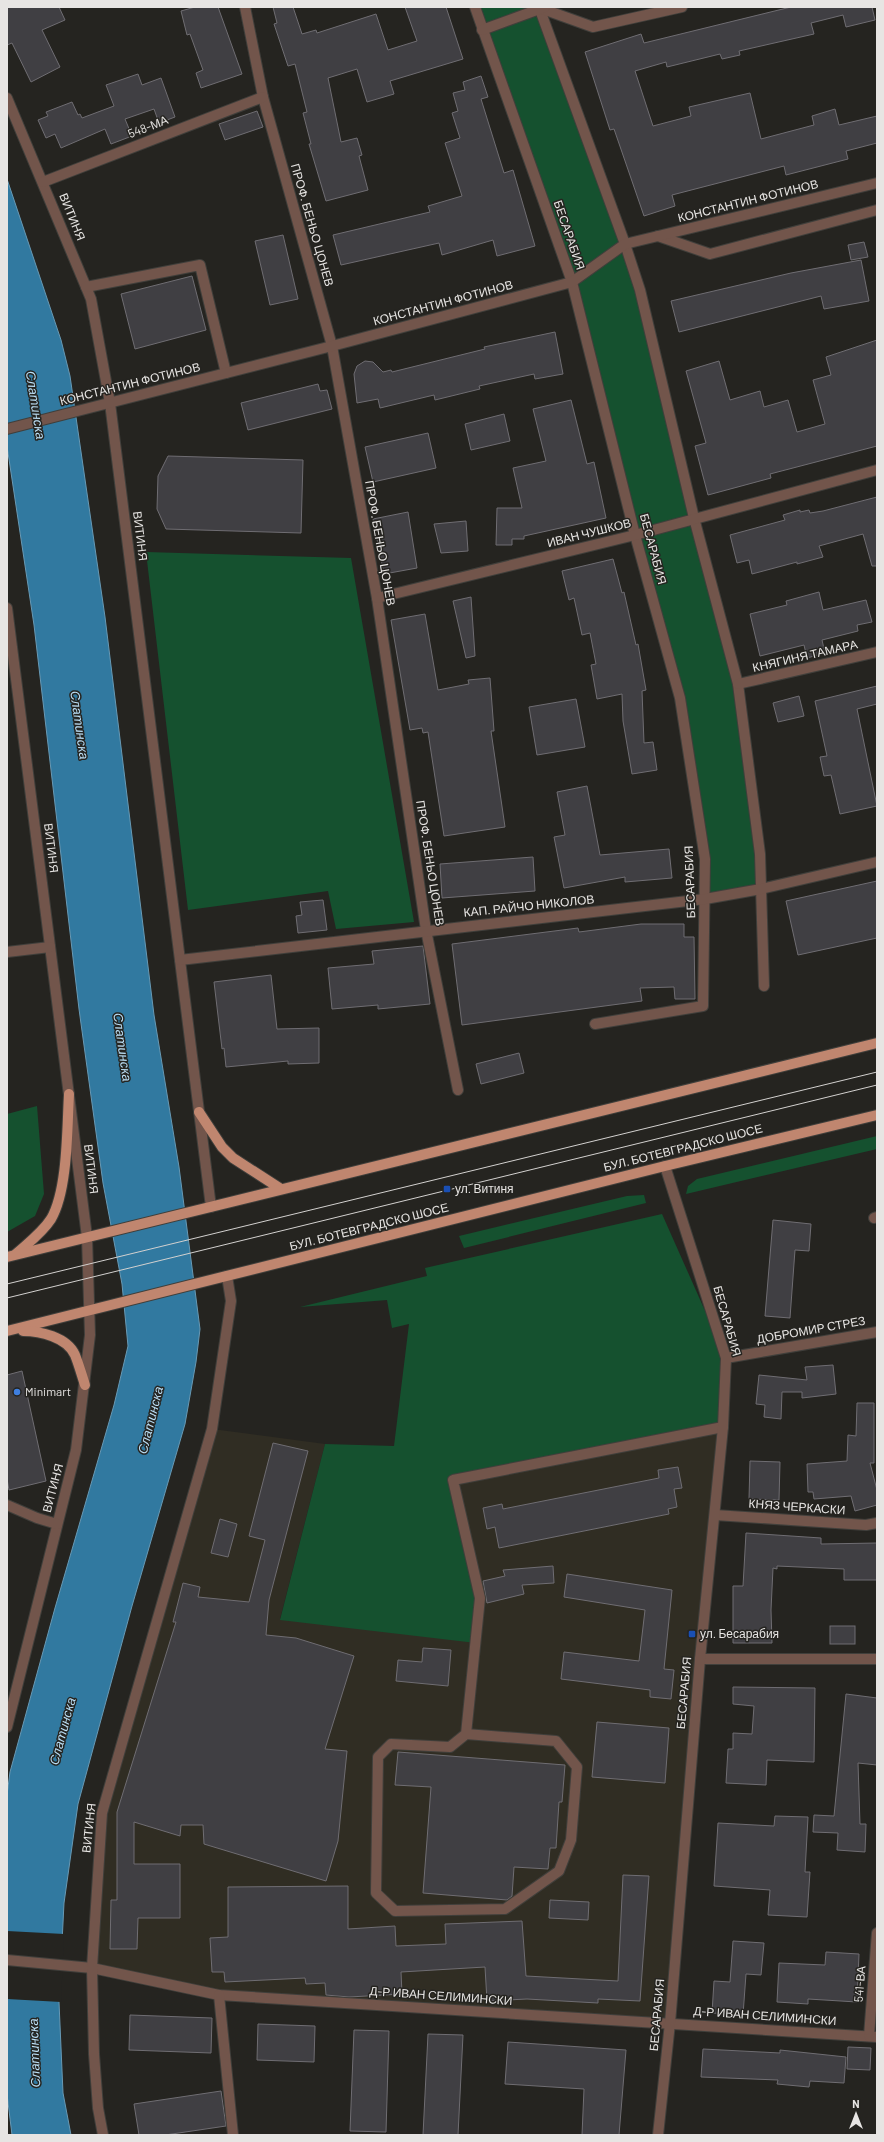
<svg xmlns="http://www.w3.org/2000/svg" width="884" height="2142" viewBox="0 0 884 2142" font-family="Barlow,sans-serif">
<rect width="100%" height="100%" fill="#252420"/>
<!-- built -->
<polygon fill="#302d23" points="723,1427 670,2023 219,1995 92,1968 102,1813 212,1429 325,1444 280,1619 453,1480"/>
<!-- green -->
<g fill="#15512f">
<polygon points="475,7 539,7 625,244 738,684 761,889 705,899 680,698 572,282"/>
<polygon points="146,552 351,558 414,922 336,929 328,891 188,910"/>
<polygon points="37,1106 44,1194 35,1216 7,1232 7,1114"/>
<polygon points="877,1136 877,1149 686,1194 688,1186 697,1179"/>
<polygon points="644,1195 646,1203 464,1248 459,1236 627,1196"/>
<polygon points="662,1214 726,1358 723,1427 453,1480 480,1598 476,1643 280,1620 325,1444 394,1446 409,1324 392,1328 387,1300 300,1307 427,1276 425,1268"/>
</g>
<!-- water -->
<polygon fill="#3179a0" stroke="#6899b4" points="7,179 61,340 70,376 105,617 154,1015 179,1167 200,1329 196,1362 185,1424 132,1606 78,1804 64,1903 59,2002 63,2093 71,2135 12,2135 7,2094 7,1795 10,1772 55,1608 114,1405 128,1346 122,1284 103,1183 79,1009 34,625 7,446"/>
<!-- pier -->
<polygon fill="#252420" points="7,1931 64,1934 61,2002 7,1999"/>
<!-- building -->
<g fill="#403f43" stroke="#6f6d72">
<polygon points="7,7 59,7 65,20 42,30 60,67 31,82 12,43 7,45"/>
<polygon points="195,7 218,7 242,74 201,88 196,73 203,70 190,34 187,35 181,11"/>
<polygon points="273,7 293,7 302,34 316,30 317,33 376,14 388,50 417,41 405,7 446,7 463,59 390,81 394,94 367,102 357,69 328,78 341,142 357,138 362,155 359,156 368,190 326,201 309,144 311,144 303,113 307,112 295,64 288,66 274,24 277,23"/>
<polygon points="791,7 872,7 875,20 846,27 843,15 811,23 814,34 739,51 740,55 722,59 720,54 667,67 666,62 635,71 653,126 691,116 689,107 750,93 761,139 814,125 812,116 835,109 839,125 877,116 877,143 846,151 848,159 786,175 784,166 672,195 675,206 644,216 614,129 610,130 585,52 641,34 644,43"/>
<polygon points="138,74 142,85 161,78 175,117 159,123 154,109 125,119 132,136 111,144 105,129 61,148 55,134 46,138 38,120 48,116 46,112 72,102 78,115 80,114 82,118 114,106 106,85"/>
<polygon points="481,76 488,97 481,99 504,173 513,170 535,246 497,256 493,240 442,255 439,243 341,265 333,235 430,212 428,206 462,196 445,143 460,138 452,113 458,111 453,93 465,90 463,82"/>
<polygon points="257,111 263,127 225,140 219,124"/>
<polygon points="283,235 298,299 270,305 255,241"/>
<polygon points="864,242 868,257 851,260 848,245"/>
<polygon points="861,260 869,301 824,309 821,296 679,332 671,301 791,273"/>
<polygon points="192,276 206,330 135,349 121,294"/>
<polygon points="555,332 563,374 535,379 534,374 479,386 480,389 435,400 434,395 380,408 378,399 357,403 354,374 357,366 365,361 373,362 383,372 391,370 392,372 485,349 484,347"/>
<polygon points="877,340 877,446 770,474 771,478 708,495 695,446 706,443 686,371 719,361 730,400 760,391 764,407 788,400 797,432 825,424 813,380 831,375 826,357"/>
<polygon points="318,384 320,391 327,390 332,409 248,430 241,403"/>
<polygon points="571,400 587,464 594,462 606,518 524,536 524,539 512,539 512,545 496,545 497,508 522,508 513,468 546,461 533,409"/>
<polygon points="504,414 510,441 471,450 465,424"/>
<polygon points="428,433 436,468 373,482 365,447"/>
<polygon points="168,456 303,460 301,533 166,529 157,509 158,476"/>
<polygon points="877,497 877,566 872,566 863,534 819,546 823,557 797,564 797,562 752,574 749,560 737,563 730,535 785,520 783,515 800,510 800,512 809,510 810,513 823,511"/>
<polygon points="408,512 417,568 384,574 373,519"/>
<polygon points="466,521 468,551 441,553 434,524"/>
<polygon points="613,559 622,593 624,592 636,645 638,644 646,690 642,691 644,743 653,742 657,770 632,774 623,721 622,694 597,699 591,665 596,664 590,633 582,635 574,598 569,600 562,571"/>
<polygon points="819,592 823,610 866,600 872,622 857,625 858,631 822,640 825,653 807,658 804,645 760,656 750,614 787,605 786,601"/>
<polygon points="471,597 475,656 466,658 453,601"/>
<polygon points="425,614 438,690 469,684 468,680 490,678 494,731 491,731 505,827 444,836 428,732 423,733 422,728 410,730 391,620"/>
<polygon points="877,686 877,704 857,709 877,806 840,814 831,775 824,776 820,757 827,756 815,701"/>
<polygon points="799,696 804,716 778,722 773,703"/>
<polygon points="576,699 585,747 537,755 529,707"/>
<polygon points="587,786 600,855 669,849 672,878 625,882 625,877 564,888 554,837 565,835 557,792"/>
<polygon points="533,857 535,891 442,898 440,864"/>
<polygon points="877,881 877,938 798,955 786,901"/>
<polygon points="323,900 327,930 298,933 296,916 302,915 300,902"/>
<polygon points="641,924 684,924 684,937 694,937 695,999 675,999 674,987 640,988 642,1001 462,1025 452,944 578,928 579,932"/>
<polygon points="423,946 430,1004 378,1009 378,1005 332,1009 328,968 374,964 372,951"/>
<polygon points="271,975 277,1029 319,1028 319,1063 288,1064 288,1061 226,1067 224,1048 222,1049 214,982"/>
<polygon points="519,1053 524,1073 481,1084 476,1064"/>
<polygon points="773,1220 811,1224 809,1251 795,1250 790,1318 765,1316"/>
<polygon points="833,1365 836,1394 802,1398 802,1392 782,1392 781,1419 764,1417 765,1405 756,1404 759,1375 807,1380 805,1367"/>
<polygon points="22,1371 46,1481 9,1490 7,1479 7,1375"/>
<polygon points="857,1403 874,1403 874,1463 870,1463 877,1490 877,1505 855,1511 851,1496 814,1499 813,1492 808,1492 807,1464 847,1461 848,1435 856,1436"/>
<polygon points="273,1443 308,1451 269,1600 266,1635 296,1638 354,1656 325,1749 347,1751 338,1841 326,1881 204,1844 203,1825 181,1825 180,1836 134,1822 134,1864 180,1864 180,1918 138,1918 137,1949 110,1949 111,1900 117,1900 117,1812 176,1622 173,1622 183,1583 200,1587 198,1597 249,1602 265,1540 249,1536"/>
<polygon points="750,1461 780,1462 779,1500 749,1499"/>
<polygon points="678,1467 682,1488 674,1489 677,1507 668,1509 669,1514 499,1548 495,1527 487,1529 483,1508 502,1504 503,1509 659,1478 658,1470"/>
<polygon points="220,1519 237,1524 228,1557 211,1553"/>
<polygon points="746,1533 821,1538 821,1544 877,1543 877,1580 844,1580 844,1569 777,1566 777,1569 773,1568 771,1610 772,1643 733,1643 733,1586 743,1586"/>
<polygon points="553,1566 554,1583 522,1585 524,1594 487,1603 483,1581 505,1576 503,1570"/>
<polygon points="567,1574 672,1590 664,1669 674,1670 671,1699 650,1697 650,1690 561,1679 564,1652 639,1661 645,1610 564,1597"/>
<rect x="830" y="1626" width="25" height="18"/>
<polygon points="423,1648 451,1650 448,1686 396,1681 398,1660 422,1662"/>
<polygon points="733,1687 815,1688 814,1762 767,1760 766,1785 726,1783 728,1749 733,1749 733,1733 752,1734 754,1706 733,1704"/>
<polygon points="846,1694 877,1698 877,1765 858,1763 860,1824 866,1824 865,1852 837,1850 838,1833 813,1832 814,1815 834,1816"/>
<polygon points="597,1722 669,1728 665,1783 592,1777"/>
<polygon points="398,1752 565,1765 562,1802 559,1802 556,1848 550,1848 548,1869 514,1867 512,1896 507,1900 423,1893 431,1787 395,1785"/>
<polygon points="775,1816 808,1817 805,1872 810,1872 807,1917 768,1915 770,1890 714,1886 718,1823 774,1826"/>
<polygon points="623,1875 649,1876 640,2001 598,1999 598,2003 527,1999 487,2001 485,1967 401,1972 402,1994 349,1997 326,1995 325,1983 306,1984 305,1978 225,1982 224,1972 212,1972 210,1938 228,1937 228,1887 348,1886 348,1929 395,1926 396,1946 446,1944 445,1924 522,1921 526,1976 618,1981"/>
<polygon points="550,1900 589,1902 588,1920 549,1918"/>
<polygon points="733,1941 764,1943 761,1975 746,1974 743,2015 712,2013 714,1981 730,1982"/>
<polygon points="826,1952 859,1954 857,2002 808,1999 808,2004 777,2002 779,1963 825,1965"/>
<polygon points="130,2015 212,2018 211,2053 129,2050"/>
<polygon points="258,2024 315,2026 314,2062 257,2060"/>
<polygon points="354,2030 389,2031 386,2132 350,2131"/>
<polygon points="428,2034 463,2035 458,2135 423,2135"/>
<polygon points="508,2042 626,2050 619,2135 582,2135 584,2089 505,2084"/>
<polygon points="848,2047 871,2048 870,2070 847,2069"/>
<polygon points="703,2049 780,2053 780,2050 846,2057 844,2083 810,2081 809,2087 777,2084 778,2080 701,2077"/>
<polygon points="221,2091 226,2126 165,2135 139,2135 134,2104"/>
</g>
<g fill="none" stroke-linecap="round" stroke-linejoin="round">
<!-- minor casing -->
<g stroke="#403f3b" stroke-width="12">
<g id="minor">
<polyline points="245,7 263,97 332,346 377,598 426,930 458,1090"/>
<polyline points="475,7 572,282 635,535 680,698 705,859 703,1006 595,1024"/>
<polyline points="539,7 625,244 640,290 694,518 738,684 760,854 764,986"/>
<polyline points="540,8 593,27 682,7"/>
<polyline points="482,30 545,7"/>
<polyline points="7,98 91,299 110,403 211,1207"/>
<polyline points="43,182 263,97"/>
<polyline points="658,236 710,254 877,210"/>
<polyline points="86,287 200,265 226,373"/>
<polyline points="7,429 332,346 572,282 625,244 877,183"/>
<polyline points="377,598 635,535 877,470"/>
<polyline points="7,608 87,1237 90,1335 76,1450 7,1727"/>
<polyline points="738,684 877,652"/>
<polyline points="7,952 50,947"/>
<polyline points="180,960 705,899 761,889 877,862"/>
<polyline points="874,1218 877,1217"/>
<polyline points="726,1358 877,1332"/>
<polyline points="7,1505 37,1518 57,1524"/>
<polyline points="715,1515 866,1525 877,1523"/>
<polyline points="700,1659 877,1659"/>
<polyline points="466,1734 450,1747 391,1744 378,1757 376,1893 395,1911 505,1909 559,1871 571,1840 577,1767 556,1741 466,1734 480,1598 453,1480 723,1427"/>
<polyline points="7,1960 92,1968 219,1995 877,2037"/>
<polyline points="219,1995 233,2135"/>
<polyline points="869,2036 877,1933"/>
<polyline points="103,2135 98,2108 94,2054 92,1968 102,1813 212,1429 231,1301 227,1276"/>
<polyline points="658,2135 670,2023 700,1659 723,1427 726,1358 665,1166"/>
</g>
</g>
<!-- major casing -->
<g stroke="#403f3b" stroke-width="12">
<g id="major">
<polyline points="199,1112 222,1147 233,1158 281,1189"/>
<path d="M16,1254C28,1243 42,1233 51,1219C68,1190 67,1128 69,1094"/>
<polyline points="7,1257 877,1043"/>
<polyline points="7,1331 665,1166 877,1115"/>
<path d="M23,1331C40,1331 67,1337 75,1355C79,1365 82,1376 85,1385"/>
</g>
</g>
<!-- minor -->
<use href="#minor" stroke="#72554b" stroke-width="10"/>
<!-- major -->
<use href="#major" stroke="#c0866f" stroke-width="10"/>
<!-- tram -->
<g stroke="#d3d1cf" stroke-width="1">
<polyline points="7,1284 877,1072"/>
<polyline points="7,1298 877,1085"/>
</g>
</g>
<!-- markers -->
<g fill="#1a4fb4" stroke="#252420" stroke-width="1.5">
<rect x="443" y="1185" width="8" height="8" rx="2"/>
<rect x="688" y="1630" width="8" height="8" rx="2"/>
</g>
<circle fill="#3f7fe0" stroke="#252420" stroke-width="1.5" cx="17" cy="1392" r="4"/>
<g text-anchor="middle" stroke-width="3" stroke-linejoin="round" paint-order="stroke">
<!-- street labels -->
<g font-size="12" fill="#e7e5e3" stroke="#252420">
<text transform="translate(148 127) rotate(-21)" y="4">548-МА</text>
<text transform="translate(748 201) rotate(-14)" y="4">КОНСТАНТИН ФОТИНОВ</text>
<text transform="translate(72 217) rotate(68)" y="4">ВИТИНЯ</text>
<text transform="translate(312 225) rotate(74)" y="4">ПРОФ. БЕНЬО ЦОНЕВ</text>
<text transform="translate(569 235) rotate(71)" y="4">БЕСАРАБИЯ</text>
<text transform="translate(443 303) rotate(-15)" y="4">КОНСТАНТИН ФОТИНОВ</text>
<text transform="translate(130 384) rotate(-14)" y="4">КОНСТАНТИН ФОТИНОВ</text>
<text transform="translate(589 533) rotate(-14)" y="4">ИВАН ЧУШКОВ</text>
<text transform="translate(140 536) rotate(83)" y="4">ВИТИНЯ</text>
<text transform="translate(380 543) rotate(80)" y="4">ПРОФ. БЕНЬО ЦОНЕВ</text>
<text transform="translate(653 549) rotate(75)" y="4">БЕСАРАБИЯ</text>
<text transform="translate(805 656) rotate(-13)" y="4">КНЯГИНЯ ТАМАРА</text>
<text transform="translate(51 848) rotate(83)" y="4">ВИТИНЯ</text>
<text transform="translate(430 863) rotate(81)" y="4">ПРОФ. БЕНЬО ЦОНЕВ</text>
<text transform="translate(690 882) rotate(-92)" y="4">БЕСАРАБИЯ</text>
<text transform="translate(529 906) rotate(-6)" y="4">КАП. РАЙЧО НИКОЛОВ</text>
<text transform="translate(683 1148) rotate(-14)" y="4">БУЛ. БОТЕВГРАДСКО ШОСЕ</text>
<text transform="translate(91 1169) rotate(83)" y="4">ВИТИНЯ</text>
<text transform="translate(369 1227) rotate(-14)" y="4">БУЛ. БОТЕВГРАДСКО ШОСЕ</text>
<text transform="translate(727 1321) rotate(74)" y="4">БЕСАРАБИЯ</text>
<text transform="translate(811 1330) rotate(-10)" y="4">ДОБРОМИР СТРЕЗ</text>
<text transform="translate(53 1488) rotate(-75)" y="4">ВИТИНЯ</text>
<text transform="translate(797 1507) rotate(4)" y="4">КНЯЗ ЧЕРКАСКИ</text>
<text transform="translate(684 1693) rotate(-85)" y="4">БЕСАРАБИЯ</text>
<text transform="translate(89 1828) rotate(-84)" y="4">ВИТИНЯ</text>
<text transform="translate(860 1984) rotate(-85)" y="4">541-ВА</text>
<text transform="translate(441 1996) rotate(4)" y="4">Д-Р ИВАН СЕЛИМИНСКИ</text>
<text transform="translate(657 2015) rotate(-85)" y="4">БЕСАРАБИЯ</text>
<text transform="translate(765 2016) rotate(4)" y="4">Д-Р ИВАН СЕЛИМИНСКИ</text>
</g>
<!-- poi labels -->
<g font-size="12" fill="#e7e5e3" stroke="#252420" text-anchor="start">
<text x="455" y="1193">ул. Витиня</text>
<text x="25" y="1396">Minimart</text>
<text x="700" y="1638">ул. Бесарабия</text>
</g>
<!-- water labels -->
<g font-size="13" font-style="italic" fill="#bbdff6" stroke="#252420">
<text transform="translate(36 405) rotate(81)" y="5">Слатинска</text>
<text transform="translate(80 725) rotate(82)" y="5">Слатинска</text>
<text transform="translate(123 1047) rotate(82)" y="5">Слатинска</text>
<text transform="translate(150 1420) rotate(-76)" y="5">Слатинска</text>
<text transform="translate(62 1731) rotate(-75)" y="5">Слатинска</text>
<text transform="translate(34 2053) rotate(-92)" y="5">Слатинска</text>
</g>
</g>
<!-- border -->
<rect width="884" height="2142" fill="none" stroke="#e7e5e3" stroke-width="16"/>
<!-- north arrow -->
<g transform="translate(856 2114)" stroke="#252420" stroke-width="3" paint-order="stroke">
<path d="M0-3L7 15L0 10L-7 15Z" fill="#e7e5e3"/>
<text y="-6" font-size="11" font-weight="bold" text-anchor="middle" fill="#e7e5e3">N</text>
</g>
</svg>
